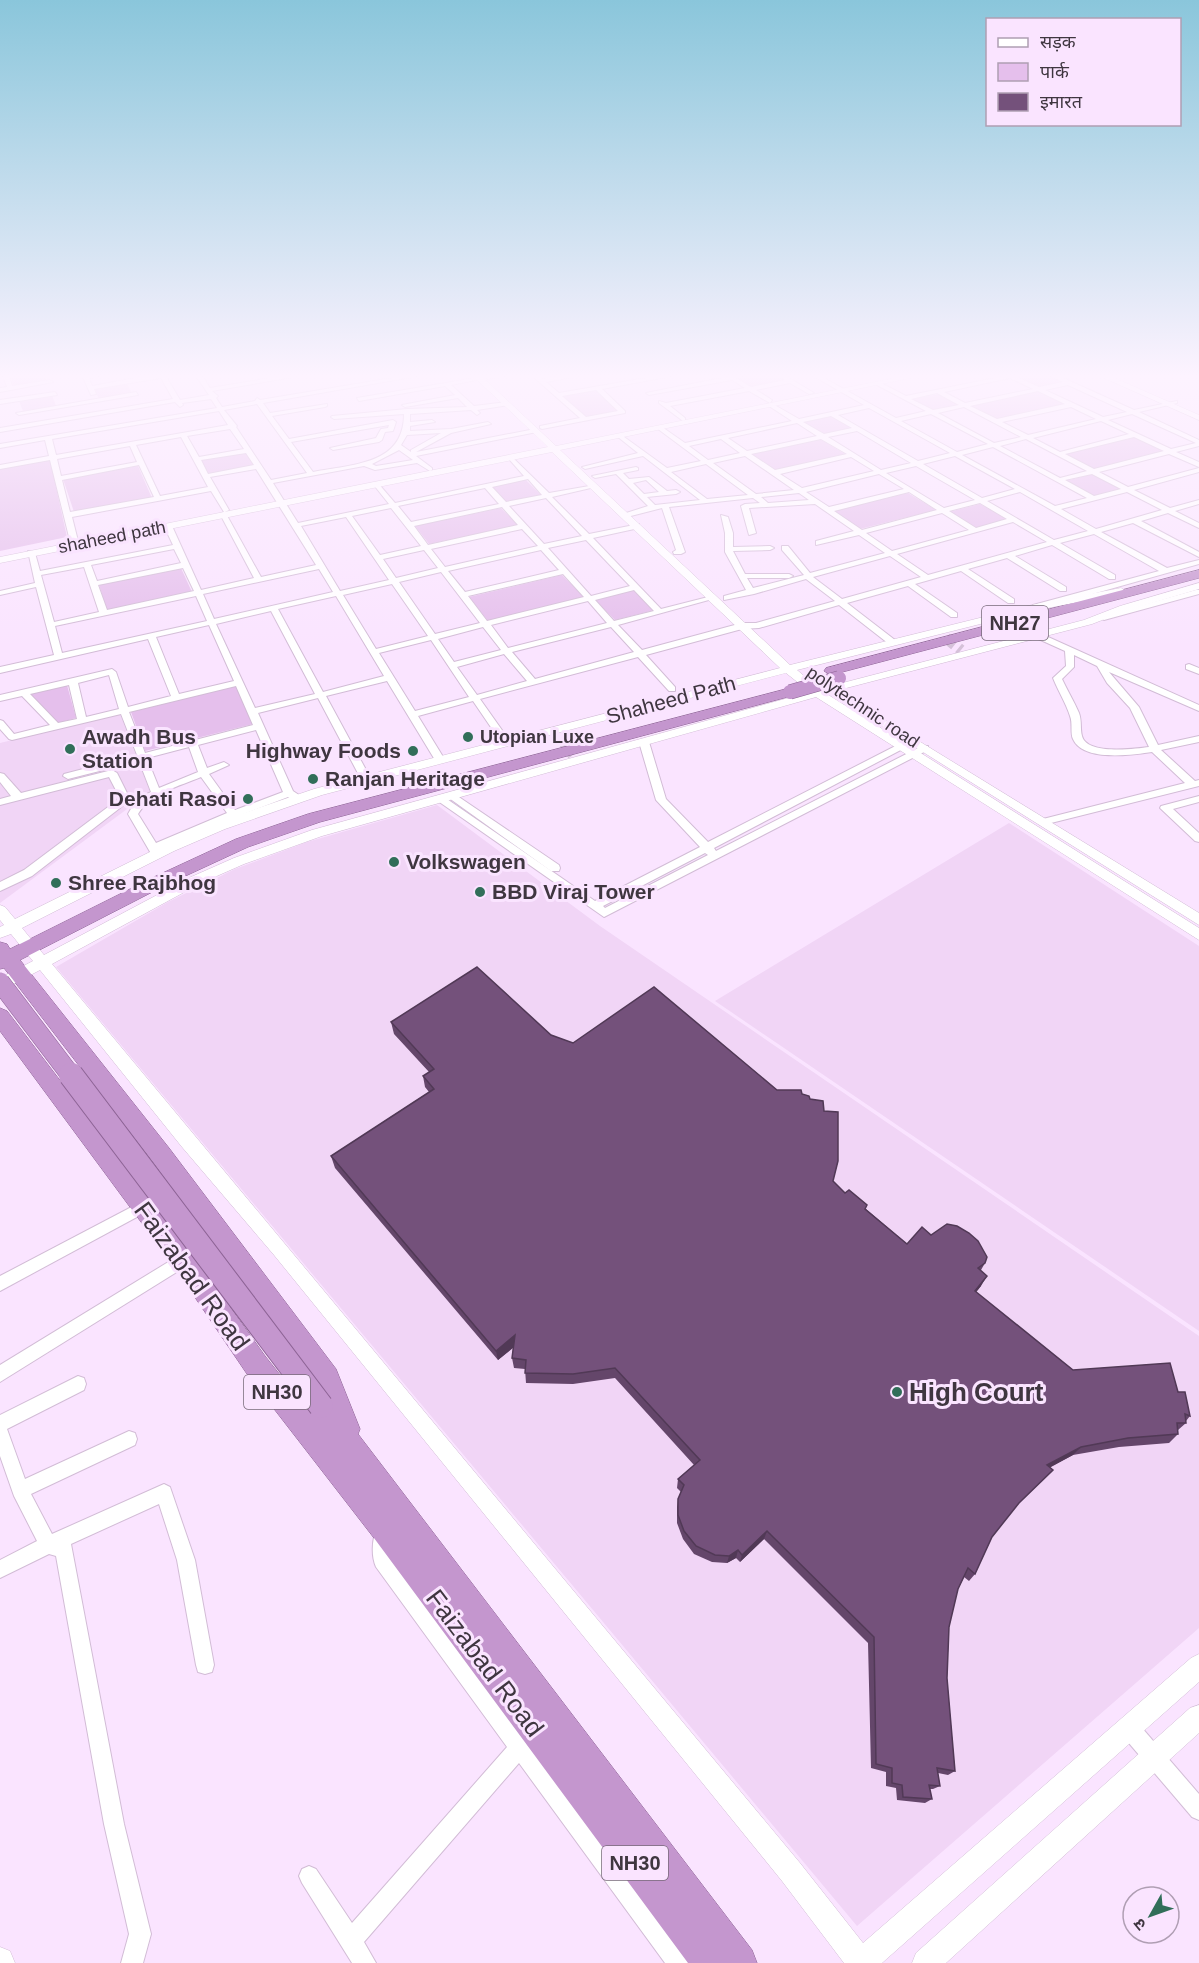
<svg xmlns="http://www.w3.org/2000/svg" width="1199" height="1963" viewBox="0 0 1199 1963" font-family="Arial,'Noto Sans Devanagari',sans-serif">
<rect width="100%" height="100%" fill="#fae4ff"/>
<!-- built -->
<g fill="#f1d5f6">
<polygon points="120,714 150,792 0,903 0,743"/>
<polygon points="437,805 600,926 1199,1336 1199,1628 857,1926 56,967 168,902 235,869 307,842"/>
<polygon points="1009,823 1199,946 1199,1331 715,1001"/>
</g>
<!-- green -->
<g fill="#e5bfec">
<polygon points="10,373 43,373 47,381 14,387"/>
<polygon points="754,373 774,373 787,381 752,388 734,377"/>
<polygon points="1034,373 1044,373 1063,382 1037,388 1015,377"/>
<polygon points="127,384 132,394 99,399 94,389"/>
<polygon points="595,390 618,411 587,417 561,396"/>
<polygon points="1038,391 1065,404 997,420 971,406"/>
<polygon points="939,394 960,405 932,411 912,399"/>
<polygon points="52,395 56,406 23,411 19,401"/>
<polygon points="832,416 852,428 822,435 802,422"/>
<polygon points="1136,437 1164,451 1094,469 1066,454"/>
<polygon points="820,439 845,454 775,470 751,454"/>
<polygon points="246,452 254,465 209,474 201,460"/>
<polygon points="50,460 67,537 0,551 0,469"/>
<polygon points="138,466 152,498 74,512 63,479"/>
<polygon points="1094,474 1122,488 1093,496 1065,481"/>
<polygon points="526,480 541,495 506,502 491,487"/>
<polygon points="908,493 936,510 860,529 834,511"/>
<polygon points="980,504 1007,519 975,528 949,512"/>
<polygon points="501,508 518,525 429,544 415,526"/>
<polygon points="181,568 192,592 107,610 99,585"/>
<polygon points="562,575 584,597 488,621 469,597"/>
<polygon points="635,590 655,610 615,620 595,600"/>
<polygon points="67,685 76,718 58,723 30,693"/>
<polygon points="236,686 253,724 145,751 131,712"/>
</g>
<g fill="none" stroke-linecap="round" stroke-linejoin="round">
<!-- tertiary-tunnel -->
<g stroke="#d5c1d9" stroke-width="11" stroke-dasharray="11 5" stroke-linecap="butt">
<polyline points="946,638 961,650"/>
<polyline points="561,738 573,755"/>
</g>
<!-- minor casing -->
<g stroke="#d2bcd6" stroke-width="2">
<g id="minor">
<polygon points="2,373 8,373 12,386 50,380 53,382 0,392 0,388 7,387"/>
<path d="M81,373H87L88,375L111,373L89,378L92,386L164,373L180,400L209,395L194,373H200L210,388L302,373H316L212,391L218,396L216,398L222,407L255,401L257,398L260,400L422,373H435L263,403L270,413L327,404V406L325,407L272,416L289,439L393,420L396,422L393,431L385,432L382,440L379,442L333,450L330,448L376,438L381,429L388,428L389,425L291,442L313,472C353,464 404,465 404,414L334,419L331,417L332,416L407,409L467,407L458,398L405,407L402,405L455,395L445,386L359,401L357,398L481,377V379L451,385L474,406L507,402L510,404L509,405L477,410L480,413L477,415L471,410L410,414V422L432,420L435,422L410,426V431L451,429L488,422L491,424L451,433L416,452L535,429L537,430V432L416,456L432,468V470L430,471L417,463L375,470L364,466L273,483L298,523L389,504L373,484L377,482L395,503L524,476L508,458L511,456L549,493L595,485V487L552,497L589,534L639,524V528L593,538L661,609L712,596L716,598L618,625L642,650L742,623H756L835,601L806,579L754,594L724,600V596L746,590L725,552V533L721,515L728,517L733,533V547L770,546L774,548L770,550L733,551L745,574H789L793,576L789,578H747L753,588L804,575L782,550V546H788L810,573L885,553L859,535L816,545V541L854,531L815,504L749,508L756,533L749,535L741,506L745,504L760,503L753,498L669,507L685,552L681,554H674L673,552L676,550L662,508L623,518V514L648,506L616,474L595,478L592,476L636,467L638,468V470L623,473L629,479L649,477L667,491L676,490L680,492L676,494L647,497L655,505L700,500L643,456L585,469L582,467L638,453L618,437V435L620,434L667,468L701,461L658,429V427H662L685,443L792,421L769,406V404L771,403L799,419L864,405L808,373H815L896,418L926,411L877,385V383H881L906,396L1005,376L1001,373H1030L1017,377L1039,387L1063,382L1044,373H1052L1134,410L1177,401V403L1139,412L1199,440V446L1176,452L1199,462V467L1169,454L1099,472L1128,487L1199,468V472L1134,490L1170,508L1199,500V504L1175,511L1199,523V528L1168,513L1141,521L1199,552V557L1133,523L1101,532L1167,568L1199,560V564L1039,609H1033V605L1159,571L1094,534L1060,543L1115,575V579H1109L1052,545L1015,556L1066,587V591H1060L1007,558L968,569L1014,599V603H1008L961,571L915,584L957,613V617H951L908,586L847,603L895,640V644H889L839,605L759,628L742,629L646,655L675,687V691H669L638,657L480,699L511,743L509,745H503L473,701L418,716L445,760L440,763L435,760L387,681L326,696L371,779L366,782L361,779L318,698L258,713L293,791L302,797V801H294L288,797L238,816L237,822L233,823L228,820L160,850L162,854L157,858L153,857L128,814L136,800L151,792L139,761L68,779L63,776L64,774L137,755L121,714L12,740L9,739L0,729V720L3,721L14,734L50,725L22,696L0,701V695L112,669L116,672L128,707L171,696L148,639L0,673V667L54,655L36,587L0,595V591L35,583L28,551L35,553L40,571L173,545L164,526L168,524L172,526L201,590L254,578L220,514L224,512L211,491L72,517L78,541L74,543L70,541L50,460L0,469V465L49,456L45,440L0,448V444L217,408L211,399L182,403L183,405L180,407L175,402L0,432V428L173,399L161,378L94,389L96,394L91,395ZM1010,378L1033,389L965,403L944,392ZM1068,385L1127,412L1103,417L1045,390ZM1038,391L1065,404L997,419L970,406ZM937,393L959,405L933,410L911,399ZM257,404L307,473L271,480L236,427L237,426L224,410ZM964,407L1021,437L994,443L938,413ZM1071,407L1096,419L1028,435L1002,422ZM869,408L950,453L918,461L838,415ZM219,411L228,425L56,455L52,439ZM931,414L988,444L957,452L901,421ZM1132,414L1196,443L1171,449L1108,420ZM831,416L852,428L824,434L803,422ZM1101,421L1129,434L1060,452L1033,438ZM797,423L817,436L747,451L728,438ZM230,429L244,449L199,457L187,436ZM857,431L911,463L881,470L828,437ZM441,433L411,450V452L401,445L407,435ZM181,437L208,487L160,496L136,445ZM1134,437L1164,451L1094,469L1065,454ZM721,439L740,453L708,460L689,446ZM821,439L847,454L775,470L751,454ZM1026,439L1087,471L1060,478L1000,446ZM130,446L137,462L61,476L57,459ZM993,447L1087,498L1055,506L962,455ZM399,450L413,460L376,466L372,464ZM246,453L254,465L208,474L201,460ZM745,456L794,490L756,494L713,463ZM955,456L1015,489L982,498L923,464ZM851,457L874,471L802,488L780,474ZM706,464L748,495L707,499L671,472ZM139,465L154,497L70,512L62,480ZM916,466L975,500L944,508L886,473ZM256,469L316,565L261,577L225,512L229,510L210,477ZM879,474L904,489L829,507L806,492ZM1092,474L1121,489L1094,496L1065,480ZM528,479L542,495L506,502L492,487ZM646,480L659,492L644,494L633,483ZM485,488L499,504L411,522L398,506ZM909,492L937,510L862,530L834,511ZM1020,492L1088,531L1054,540L987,501ZM1127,492L1162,510L1096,529L1061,509ZM799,493L809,500L768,503L761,497ZM546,498L582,536L544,544L509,506ZM980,503L1007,519L976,528L949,511ZM502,507L518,525L428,545L414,526ZM391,508L421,546L380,555L352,516ZM942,513L969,530L892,551L866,533ZM346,517L389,580L340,591L301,526ZM1013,522L1047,542L928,575L897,554ZM522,529L538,546L445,567L431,549ZM586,540L630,586L591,596L548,548ZM174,549L181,563L97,581L91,565ZM424,550L438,568L396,578L383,559ZM541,550L559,570L465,592L448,571ZM890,556L921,577L842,599L813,577ZM84,567L99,612L54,622L41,575ZM183,568L194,591L107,610L98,585ZM319,569L333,592L214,619L203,594ZM441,572L480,623L435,634L399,582ZM563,574L584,597L487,621L468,596ZM392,584L428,636L376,649L343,595ZM634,590L654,611L614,621L595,600ZM196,596L207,621L62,653L55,626ZM336,596L384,676L323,692L278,609ZM588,601L607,623L508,648L491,625ZM271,611L315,694L255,708L216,624ZM209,625L234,681L179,694L156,637ZM483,627L501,650L454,662L438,639ZM611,627L634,652L535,679L512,652ZM431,640L469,697L415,711L379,653ZM504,654L527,681L477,695L457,667ZM109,675L119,709L86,717L78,683ZM69,685L77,719L58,723L30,694ZM236,686L253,725L145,753L129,712ZM256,730L283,792L235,810L209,774L229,765L224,762L207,768L198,745ZM189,747L198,772L159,788L147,758ZM201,777L227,813L156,843L138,814C150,793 180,786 201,777Z"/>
<polygon points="503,373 517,373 488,379 485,377"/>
<path d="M529,373H536L542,379L580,373H594L546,382L559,393L675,373H688L602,389L625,411V413L542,429L540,428V426L580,418ZM596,390L618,411L586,417L562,396Z"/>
<polygon points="724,373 732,375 752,373 736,378 751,387 785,380 774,373 781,373 814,393 809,394 790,383 756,390 772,400 770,403 749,391 670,406 685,418 685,420 683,421 659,403 659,401 666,403 745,388 732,380 649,395 646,393 727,377"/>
<polygon points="55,392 57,395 0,404 0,400"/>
<polygon points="136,392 138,395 19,415 16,413"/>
<polygon points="1196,590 1199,590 1199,594 1104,620 1100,617"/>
<path d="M1037,632L1199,705V711L1109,672L1139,707L1158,745L1199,736V742L1161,750L1195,781L1199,780V786L1043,825L1039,824L1038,822L1039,820L1185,783L1152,752C1132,755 1083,762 1073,739C1070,733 1073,723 1070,716C1066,703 1058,691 1053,678L1066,666L1065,651L1034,637V633ZM1074,655L1097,666L1107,683L1130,708L1149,747C1134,749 1087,755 1082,736C1080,729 1082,721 1079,713C1074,701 1067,690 1062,679L1074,667Z"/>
<polygon points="1189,664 1199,668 1199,674 1186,669 1186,665"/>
<path d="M913,737L916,738V742L714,848L716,851L922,746H928V750L604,917L435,799L436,797H444L595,901L700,847L656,800L639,742L641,740L644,739L649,742L666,799L708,842ZM705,853L708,855L605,908L603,906Z"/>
<polygon points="112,770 117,773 130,799 129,801 32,876 0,891 0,882 24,870 120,798 109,777 0,805 0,799 11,796 0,782 0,773 4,774 21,793"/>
<polygon points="453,793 559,865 560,868 559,871 551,871 449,798 449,794"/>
<polygon points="1199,796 1199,802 1173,809 1199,833 1199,842 1195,841 1160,808 1161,806"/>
<polygon points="143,1201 148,1203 150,1207 148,1211 0,1291 0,1276"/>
<polygon points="183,1253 188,1255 190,1260 188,1265 0,1382 0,1365"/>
<polygon points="78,1376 84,1378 86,1384 84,1390 7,1429 25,1479 129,1431 135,1433 137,1439 135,1445 31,1494 52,1534 164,1484 170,1487 195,1560 214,1665 212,1672 205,1674 198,1672 196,1665 177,1560 159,1504 71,1544 124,1824 151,1934 143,1963 121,1963 129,1934 104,1824 56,1556 49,1554 0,1578 0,1560 37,1541 14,1496 0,1456 0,1415"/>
<path d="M383,1525L389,1528L392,1534L391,1558L521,1734L530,1736L533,1743L531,1747L686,1955L689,1963H665L519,1763L364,1942L376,1963H352L302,1883L299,1876L302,1869L309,1866L316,1869L352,1923L507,1747L376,1567C371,1556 372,1539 377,1528Z"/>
<polygon points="1129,1718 1136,1721 1199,1794 1199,1820 1192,1817 1122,1735 1119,1728 1122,1721"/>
</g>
</g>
<!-- tertiary casing -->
<g stroke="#d2bcd6" stroke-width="1">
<g id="tertiary">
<path d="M470,373H478L556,446L920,373H935L560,450L790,665L1032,605L1121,588L1126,591L1121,594L1032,611L797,670L822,691L1199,928V940L816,697L322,836L244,864L201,883L52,964L800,1863L863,1943L1191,1658L1199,1654V1682L882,1963H844L782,1881L274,1255L182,1147L40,970L0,991V978L33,961L11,934L0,938V927L4,925L0,920V905L5,907L15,919L164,845L215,823L314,789L780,668L552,452L0,563V557L548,447ZM786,673L810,692L312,830L234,858L191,877L44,955L22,928L174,851L225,829L322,795Z"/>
<polygon points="1093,373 1103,373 1199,415 1199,420"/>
<polygon points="1199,583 1199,589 1128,610 1092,624 831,692 825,689 827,687 1084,620 1120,606"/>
<polygon points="852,700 1199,913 1199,925 848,705 848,701"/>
<polygon points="1199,1705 1199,1733 946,1963 912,1963 916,1953 1190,1708"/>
<polygon points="0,1947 10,1951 15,1963 0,1963"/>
</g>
</g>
<!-- trunk casing -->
<g stroke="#8c6394" stroke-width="1">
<g id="trunk">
<polygon points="1199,570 1199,578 831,675 824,671 826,668"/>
<polygon points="790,688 795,689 797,692 795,695 320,822 248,847 166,885 20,960 169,1148 336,1369 360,1429 358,1434 752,1950 757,1963 688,1963 374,1538 247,1374 175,1268 0,1031 0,1008 7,1011 191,1252 265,1356 311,1414 308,1406 312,1397 320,1393 317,1386 153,1162 4,968 0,969 0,942 7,944 10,949 154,877 236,839 308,814"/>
</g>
</g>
<!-- minor -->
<use href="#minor" fill="#fff" fill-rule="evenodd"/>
<!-- tertiary -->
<use href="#tertiary" fill="#fff" fill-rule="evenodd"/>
<!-- trunk -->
<use href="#trunk" fill="#c496ce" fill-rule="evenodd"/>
<!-- trunk-bridge-far2 casing -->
<g stroke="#8c6394" stroke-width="15" stroke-linecap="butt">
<polyline id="trunk-bridge-far2" points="790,692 839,678"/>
</g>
<!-- trunk-bridge-far1 casing -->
<g stroke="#8c6394" stroke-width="20" stroke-linecap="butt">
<polyline id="trunk-bridge-far1" points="0,982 72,1077"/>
</g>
<!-- trunk-bridge casing -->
<g stroke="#8c6394" stroke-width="26" stroke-linecap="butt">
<polyline id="trunk-bridge" points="71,1075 321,1406"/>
</g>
<!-- trunk-bridge-far2 -->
<use href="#trunk-bridge-far2" stroke="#c496ce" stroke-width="14"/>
<!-- trunk-bridge-far1 -->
<use href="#trunk-bridge-far1" stroke="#c496ce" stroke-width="19"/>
<!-- trunk-bridge -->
<use href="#trunk-bridge" stroke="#c496ce" stroke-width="24"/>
</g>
<!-- wall -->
<polygon fill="#64466a" points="391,1022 551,1035 573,1043 777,1090 802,1094 810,1099 824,1111 833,1181 845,1193 866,1209 907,1244 931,1235 985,1263 981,1270 981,1286 976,1292 1073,1370 1178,1392 1190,1416 1186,1421 1186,1423 1178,1430 1178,1434 1169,1443 1119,1447 1073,1455 1050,1467 1053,1470 1016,1506 992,1537 975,1574 969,1581 964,1577 958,1589 949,1627 947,1678 955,1771 948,1775 938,1773 940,1786 933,1789 930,1789 932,1799 925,1803 897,1800 896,1788 886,1786 886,1772 871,1768 868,1643 764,1539 740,1562 736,1558 727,1563 712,1562 694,1554 683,1539 677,1523 677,1507 678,1499 681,1492 677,1488 678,1479 694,1465 615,1378 573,1384 526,1383 525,1369 514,1368 512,1358 513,1348 498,1360 335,1168 331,1156 429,1092 425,1087 423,1076 429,1072 394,1034"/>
<!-- shaded-wall -->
<g fill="#513956">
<polygon points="987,1276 981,1286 969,1301 975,1291"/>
<polygon points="515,1335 516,1345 498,1360 496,1351"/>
<polygon points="1081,1447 1073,1455 1040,1473 1047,1465"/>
<polygon points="767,1531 764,1539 740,1562 742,1555"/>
<polygon points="738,1550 736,1558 727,1563 729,1556"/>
</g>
<!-- building -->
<polygon fill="#74517b" stroke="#513956" stroke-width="1.5" points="477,967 551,1035 573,1043 654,987 777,1090 801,1090 802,1094 809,1096 810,1099 823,1101 824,1111 838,1112 838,1161 833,1181 845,1193 849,1190 867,1205 865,1209 907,1244 922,1227 931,1235 947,1224 957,1226 969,1233 978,1241 987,1257 985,1263 978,1268 987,1276 975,1291 1073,1370 1170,1363 1178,1392 1185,1392 1190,1416 1185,1414 1186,1423 1177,1423 1178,1434 1128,1438 1081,1447 1047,1465 1053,1470 1019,1503 992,1537 975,1574 968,1568 958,1589 949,1627 947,1678 955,1771 937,1768 940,1786 929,1785 932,1799 903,1797 902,1785 892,1783 892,1768 876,1764 874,1637 767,1531 742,1555 738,1550 729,1556 715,1555 696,1546 684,1531 678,1515 678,1499 684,1485 678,1479 700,1460 615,1368 573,1374 525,1373 526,1360 512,1358 515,1335 496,1351 331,1156 434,1089 423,1076 434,1069 391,1022"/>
<!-- sky -->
<linearGradient id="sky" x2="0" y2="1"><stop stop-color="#8ac6db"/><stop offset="0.58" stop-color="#fdf3ff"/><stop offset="1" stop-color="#fdf3ff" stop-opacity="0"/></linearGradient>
<rect width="1199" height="648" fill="url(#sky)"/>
<!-- markers -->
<g fill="#316e59" stroke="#fae4ff" stroke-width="2">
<circle cx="468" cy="737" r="6"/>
<circle cx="70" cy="749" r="6"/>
<circle cx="413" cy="751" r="6"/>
<circle cx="313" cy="779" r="6"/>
<circle cx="248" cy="799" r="6"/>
<circle cx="394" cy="862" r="6"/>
<circle cx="56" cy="883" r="6"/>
<circle cx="480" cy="892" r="6"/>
<circle cx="897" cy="1392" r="6"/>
</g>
<g text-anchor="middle" stroke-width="6" stroke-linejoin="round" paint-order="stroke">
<!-- far-street labels -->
<g font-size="18" fill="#3f3640" stroke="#fae4ff">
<text transform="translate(112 537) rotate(-11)" y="6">shaheed path</text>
<text transform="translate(863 707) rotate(34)" y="6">polytechnic road</text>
</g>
<!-- far-poi labels -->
<g font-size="18" font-weight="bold" fill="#3f3640" stroke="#fae4ff" text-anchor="start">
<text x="480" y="743">Utopian Luxe</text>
</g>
<!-- shield labels -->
<g fill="#fae4ff" stroke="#776a79" stroke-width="1.5">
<rect x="982" y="606" width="66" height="34" rx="4.5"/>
<rect x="244" y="1375" width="66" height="34" rx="4.5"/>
<rect x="602" y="1846" width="66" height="34" rx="4.5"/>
</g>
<g font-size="20" font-weight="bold" fill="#3f3640">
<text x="1015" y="630">NH27</text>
<text x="277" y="1399">NH30</text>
<text x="635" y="1870">NH30</text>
</g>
<!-- street labels -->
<g font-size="21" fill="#3f3640" stroke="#fae4ff">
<text transform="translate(671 700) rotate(-15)" y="7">Shaheed Path</text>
</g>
<!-- poi labels -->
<g font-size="21" font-weight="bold" fill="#3f3640" stroke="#fae4ff" text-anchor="start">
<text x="82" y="744">Awadh Bus<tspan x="82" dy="24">Station</tspan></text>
<text x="401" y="758" text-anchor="end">Highway Foods</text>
<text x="325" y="786">Ranjan Heritage</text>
<text x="236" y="806" text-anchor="end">Dehati Rasoi</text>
<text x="406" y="869">Volkswagen</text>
<text x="68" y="890">Shree Rajbhog</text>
<text x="492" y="899">BBD Viraj Tower</text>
</g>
<!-- near-street labels -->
<g font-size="26" fill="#3f3640" stroke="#fae4ff">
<text transform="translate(192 1276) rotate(54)" y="9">Faizabad Road</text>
<text transform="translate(485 1663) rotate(53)" y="9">Faizabad Road</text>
</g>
<!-- near-poi labels -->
<g font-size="26" font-weight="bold" fill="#3f3640" stroke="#fae4ff" text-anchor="start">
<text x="909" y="1401">High Court</text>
</g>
</g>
<!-- legend -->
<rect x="986" y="18" width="195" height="108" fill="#fae4ff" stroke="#af9eb3" stroke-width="1.5"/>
<rect x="998" y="38" width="30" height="9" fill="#ffffff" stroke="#af9eb3" stroke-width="1.5"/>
<text x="1040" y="48" font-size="18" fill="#3f3640">सड़क</text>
<rect x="998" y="63" width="30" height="18" fill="#e5bfec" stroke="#af9eb3" stroke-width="1.5"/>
<text x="1040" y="78" font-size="18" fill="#3f3640">पार्क</text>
<rect x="998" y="93" width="30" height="18" fill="#74517b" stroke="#af9eb3" stroke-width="1.5"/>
<text x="1040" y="108" font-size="18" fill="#3f3640">इमारत</text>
<!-- north arrow -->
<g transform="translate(1151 1915) rotate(230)"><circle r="28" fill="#fae4ff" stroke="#af9eb3" stroke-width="1.5"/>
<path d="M0-4.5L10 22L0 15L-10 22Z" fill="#316e59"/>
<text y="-9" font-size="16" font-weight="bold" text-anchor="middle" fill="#3f3640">उ</text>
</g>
</svg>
